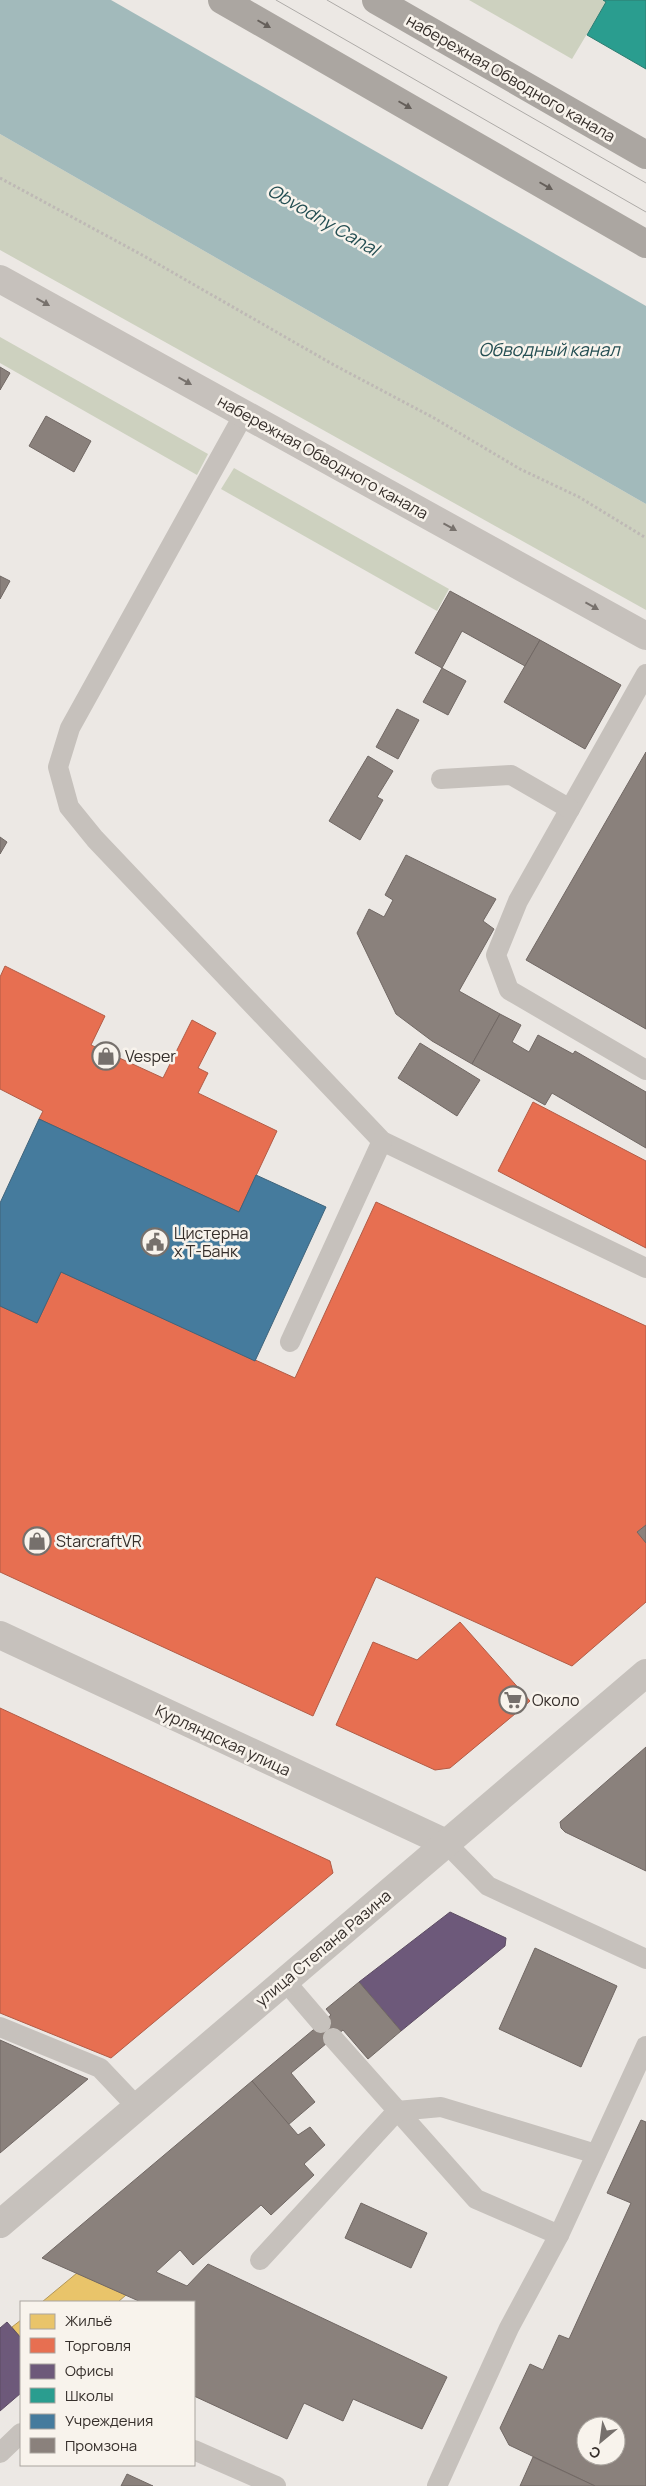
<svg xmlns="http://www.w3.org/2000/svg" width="646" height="2486" viewBox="0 0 646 2486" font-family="Manrope,sans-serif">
<rect width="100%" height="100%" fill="#ece8e4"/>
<!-- green -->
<g fill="#cdd1bf">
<polygon points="469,0 603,0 606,2 572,59"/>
<polygon points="0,134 646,504 646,610 0,250"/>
<polygon points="0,337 208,454 197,475 0,363"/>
<polygon points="234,468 449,589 437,611 221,489"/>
</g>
<!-- water -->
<polygon fill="#a2babb" points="0,0 111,0 646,306 646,504 0,134"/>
<!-- homes -->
<g fill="#e9c46a" stroke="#b39757">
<polygon points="77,2273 126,2295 118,2302 42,2302"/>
<polygon points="21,2320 21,2338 12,2327"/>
</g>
<!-- shops -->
<g fill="#e76f51" stroke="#b25c46">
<polygon points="5,966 105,1016 91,1045 163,1078 192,1020 216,1033 198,1068 208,1073 198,1093 277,1131 239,1212 39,1119 43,1111 0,1089 0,977"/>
<polygon points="533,1102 646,1161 646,1248 498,1171"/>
<polygon points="376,1202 646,1326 646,1602 572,1666 376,1577 313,1716 0,1572 0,1306 37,1323 61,1272 295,1378"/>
<polygon points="460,1622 530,1701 521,1709 450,1768 435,1770 336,1725 373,1642 417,1660"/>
<polygon points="0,1708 330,1861 333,1873 111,2058 0,2013"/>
</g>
<!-- offices -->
<g fill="#6d597a" stroke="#5c4c62">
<polygon points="450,1912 506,1938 505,1946 401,2031 359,1982"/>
<polygon points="7,2322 21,2338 21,2393 0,2411 0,2328"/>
</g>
<!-- schools -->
<polygon fill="#2a9d8f" stroke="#2e7c71" points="603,0 646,0 646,69 587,35 606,2"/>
<!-- public -->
<polygon fill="#457b9d" stroke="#40647b" points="39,1119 239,1212 256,1175 326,1207 255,1361 61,1272 37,1323 0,1306 0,1203"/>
<!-- industry -->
<g fill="#8a817c" stroke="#716864" fill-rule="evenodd">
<polygon points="0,367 10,373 0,390"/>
<polygon points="46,416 91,441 74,472 29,446"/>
<polygon points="0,576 10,581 0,599"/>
<polygon points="450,591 540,640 525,666 462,631 442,668 415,653"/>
<polygon points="540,640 621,685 585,749 504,702"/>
<polygon points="442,668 466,681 448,715 423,702"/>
<polygon points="397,709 419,720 398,759 376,747"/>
<polygon points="646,752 646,1029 526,960"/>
<polygon points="368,756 393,771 377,797 383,800 360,840 329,821"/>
<polygon points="0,837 7,842 0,854"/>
<polygon points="406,855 496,899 483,921 494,929 459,991 500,1014 472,1064 432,1041 396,1014 357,933 369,909 384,917 393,900 385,895"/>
<polygon points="500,1014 521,1025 512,1042 529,1052 538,1035 573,1054 575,1051 646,1092 646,1148 552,1093 545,1105 472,1064"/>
<polygon points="420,1043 480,1080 457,1116 398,1078"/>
<polygon points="646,1525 646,1543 637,1532"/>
<polygon points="646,1747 646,1871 565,1832 561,1828 560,1822"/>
<polygon points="535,1948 617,1986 581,2067 499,2029"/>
<polygon points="359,1982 401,2031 368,2059 343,2030 333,2038 291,2073 315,2102 288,2125 252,2081 331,2015 326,2009"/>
<polygon points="0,2040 88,2079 0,2153"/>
<polygon points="252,2081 298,2135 310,2127 325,2145 304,2164 314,2175 271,2215 261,2205 193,2265 180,2250 156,2272 187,2286 208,2264 447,2377 422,2429 353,2399 343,2421 304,2403 287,2439 194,2396 194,2302 141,2302 42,2258"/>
<path d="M641,2120L646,2122V2486H595L509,2445L500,2428L530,2364L543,2370L559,2335L569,2339L631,2203L607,2193ZM586,2426H616V2456H586Z"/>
<polygon points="361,2203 427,2233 411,2268 345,2238"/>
<polygon points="533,2457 595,2486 520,2486"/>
<polygon points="127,2474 153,2486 121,2486"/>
</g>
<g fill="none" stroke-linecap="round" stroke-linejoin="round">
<!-- path -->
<polyline stroke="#beb9b5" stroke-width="3" stroke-dasharray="2.5 2.5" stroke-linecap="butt" points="0,178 144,256 334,365 434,418 520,469 579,497 646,538"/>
<!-- service -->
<g stroke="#c6c1bc" stroke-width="20">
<polyline points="244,414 70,728 58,767 69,807 95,839 382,1141 646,1268"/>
<polyline points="646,674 518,901 496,955 509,990 646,1070"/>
<polyline points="441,779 511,775 570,809"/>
<polyline points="290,1342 382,1141"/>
<polyline points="446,1843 488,1886 646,1959"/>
<polyline points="285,1981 321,2023"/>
<polyline points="0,2027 100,2068 137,2107"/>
<polyline points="333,2038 476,2199 559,2235"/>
<polyline points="260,2260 397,2111 441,2107 596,2154"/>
<polyline points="194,2450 276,2486"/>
<polyline points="0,2453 21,2433"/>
<polyline points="437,2486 509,2328 559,2235 646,2046"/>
</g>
<!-- minor -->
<polyline stroke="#c6c1bc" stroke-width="28" points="0,1635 446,1843"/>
<!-- tertiary -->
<g stroke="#c6c1bc" stroke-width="28">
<polyline points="0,279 646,636"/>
<polyline points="0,2224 646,1673"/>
</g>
<!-- primary -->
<g stroke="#aba6a1" stroke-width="28">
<polyline points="222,0 646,244"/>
<polyline points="376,0 646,155"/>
</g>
<!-- tram -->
<g stroke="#adaaa7" stroke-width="1">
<polyline points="276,0 646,212"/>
<polyline points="327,0 646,183"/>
</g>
</g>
<!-- one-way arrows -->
<defs><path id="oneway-solid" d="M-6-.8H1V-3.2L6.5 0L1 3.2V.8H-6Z" transform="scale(1.25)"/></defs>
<g fill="#655f5a">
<use href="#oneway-solid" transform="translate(264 24) rotate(30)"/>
<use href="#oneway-solid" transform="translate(405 105) rotate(30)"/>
<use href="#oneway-solid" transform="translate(546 186) rotate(30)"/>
</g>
<g fill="#77716c">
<use href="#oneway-solid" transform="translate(43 302) rotate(29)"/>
<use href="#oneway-solid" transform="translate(185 381) rotate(29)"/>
<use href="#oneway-solid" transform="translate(450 527) rotate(29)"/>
<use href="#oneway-solid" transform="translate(592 606) rotate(29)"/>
</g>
<!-- icons -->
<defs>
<g id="shop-ring" transform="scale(1.4375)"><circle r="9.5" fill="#f8f3ec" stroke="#76706c" stroke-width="1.5"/><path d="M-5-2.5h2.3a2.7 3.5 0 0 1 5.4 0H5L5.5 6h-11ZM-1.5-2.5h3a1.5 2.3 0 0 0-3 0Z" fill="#76706c"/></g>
<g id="civic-ring" transform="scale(1.4375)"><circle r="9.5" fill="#f8f3ec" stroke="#76706c" stroke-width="1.5"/><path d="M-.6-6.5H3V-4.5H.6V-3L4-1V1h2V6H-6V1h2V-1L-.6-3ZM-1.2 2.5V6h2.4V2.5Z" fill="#76706c"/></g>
<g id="supermarket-ring" transform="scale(1.4375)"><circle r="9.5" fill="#f8f3ec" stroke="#76706c" stroke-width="1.5"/><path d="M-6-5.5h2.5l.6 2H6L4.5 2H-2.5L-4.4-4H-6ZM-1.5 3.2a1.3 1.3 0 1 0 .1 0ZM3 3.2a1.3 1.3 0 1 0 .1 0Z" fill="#76706c"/></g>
</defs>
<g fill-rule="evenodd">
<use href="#shop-ring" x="106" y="1056"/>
<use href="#civic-ring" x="155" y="1242"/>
<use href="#shop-ring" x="37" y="1541"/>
<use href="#supermarket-ring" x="513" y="1700"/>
</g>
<g text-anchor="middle" stroke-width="5" stroke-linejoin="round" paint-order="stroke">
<!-- street labels -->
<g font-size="16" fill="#362f2b" stroke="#f8f3ec">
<text transform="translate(511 78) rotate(30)" y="6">набережная Обводного канала</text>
<text transform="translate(323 457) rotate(29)" y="6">набережная Обводного канала</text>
<text transform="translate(223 1740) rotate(25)" y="6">Курляндская улица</text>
<text transform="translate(323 1948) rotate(-40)" y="6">улица Степана Разина</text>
</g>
<!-- poi labels -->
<g font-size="16" fill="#362f2b" stroke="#f8f3ec" text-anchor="start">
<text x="125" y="1062">Vesper</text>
<text x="174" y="1239">Цистерна<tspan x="174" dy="18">х Т-Банк</tspan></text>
<text x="56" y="1547">StarcraftVR</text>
<text x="532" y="1706">Около</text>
</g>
<!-- water labels -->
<g font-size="18" font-style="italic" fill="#254f53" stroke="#f8f3ec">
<text transform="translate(323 220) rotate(30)" y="6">Obvodny Canal</text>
<text x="549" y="356">Обводный канал</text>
</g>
</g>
<!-- legend -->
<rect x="20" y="2301" width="175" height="165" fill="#f8f3ec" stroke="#aaa59f"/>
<rect x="30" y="2314" width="25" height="15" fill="#e9c46a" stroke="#aaa59f"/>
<text x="65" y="2326" font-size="15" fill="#362f2b">Жильё</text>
<rect x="30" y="2338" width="25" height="15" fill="#e76f51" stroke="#aaa59f"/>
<text x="65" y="2351" font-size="15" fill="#362f2b">Торговля</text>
<rect x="30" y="2364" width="25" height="15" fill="#6d597a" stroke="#aaa59f"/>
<text x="65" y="2376" font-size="15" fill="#362f2b">Офисы</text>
<rect x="30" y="2388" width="25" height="15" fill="#2a9d8f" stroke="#aaa59f"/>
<text x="65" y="2401" font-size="15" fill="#362f2b">Школы</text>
<rect x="30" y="2414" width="25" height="15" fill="#457b9d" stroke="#aaa59f"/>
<text x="65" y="2426" font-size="15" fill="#362f2b">Учреждения</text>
<rect x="30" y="2438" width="25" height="15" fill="#8a817c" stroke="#aaa59f"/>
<text x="65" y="2451" font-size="15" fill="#362f2b">Промзона</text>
<!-- north arrow -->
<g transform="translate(601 2441) rotate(209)"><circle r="24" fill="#f8f3ec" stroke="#aaa59f"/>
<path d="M0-4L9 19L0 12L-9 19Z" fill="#76706c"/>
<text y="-8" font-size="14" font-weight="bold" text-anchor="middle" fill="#362f2b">С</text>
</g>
</svg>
